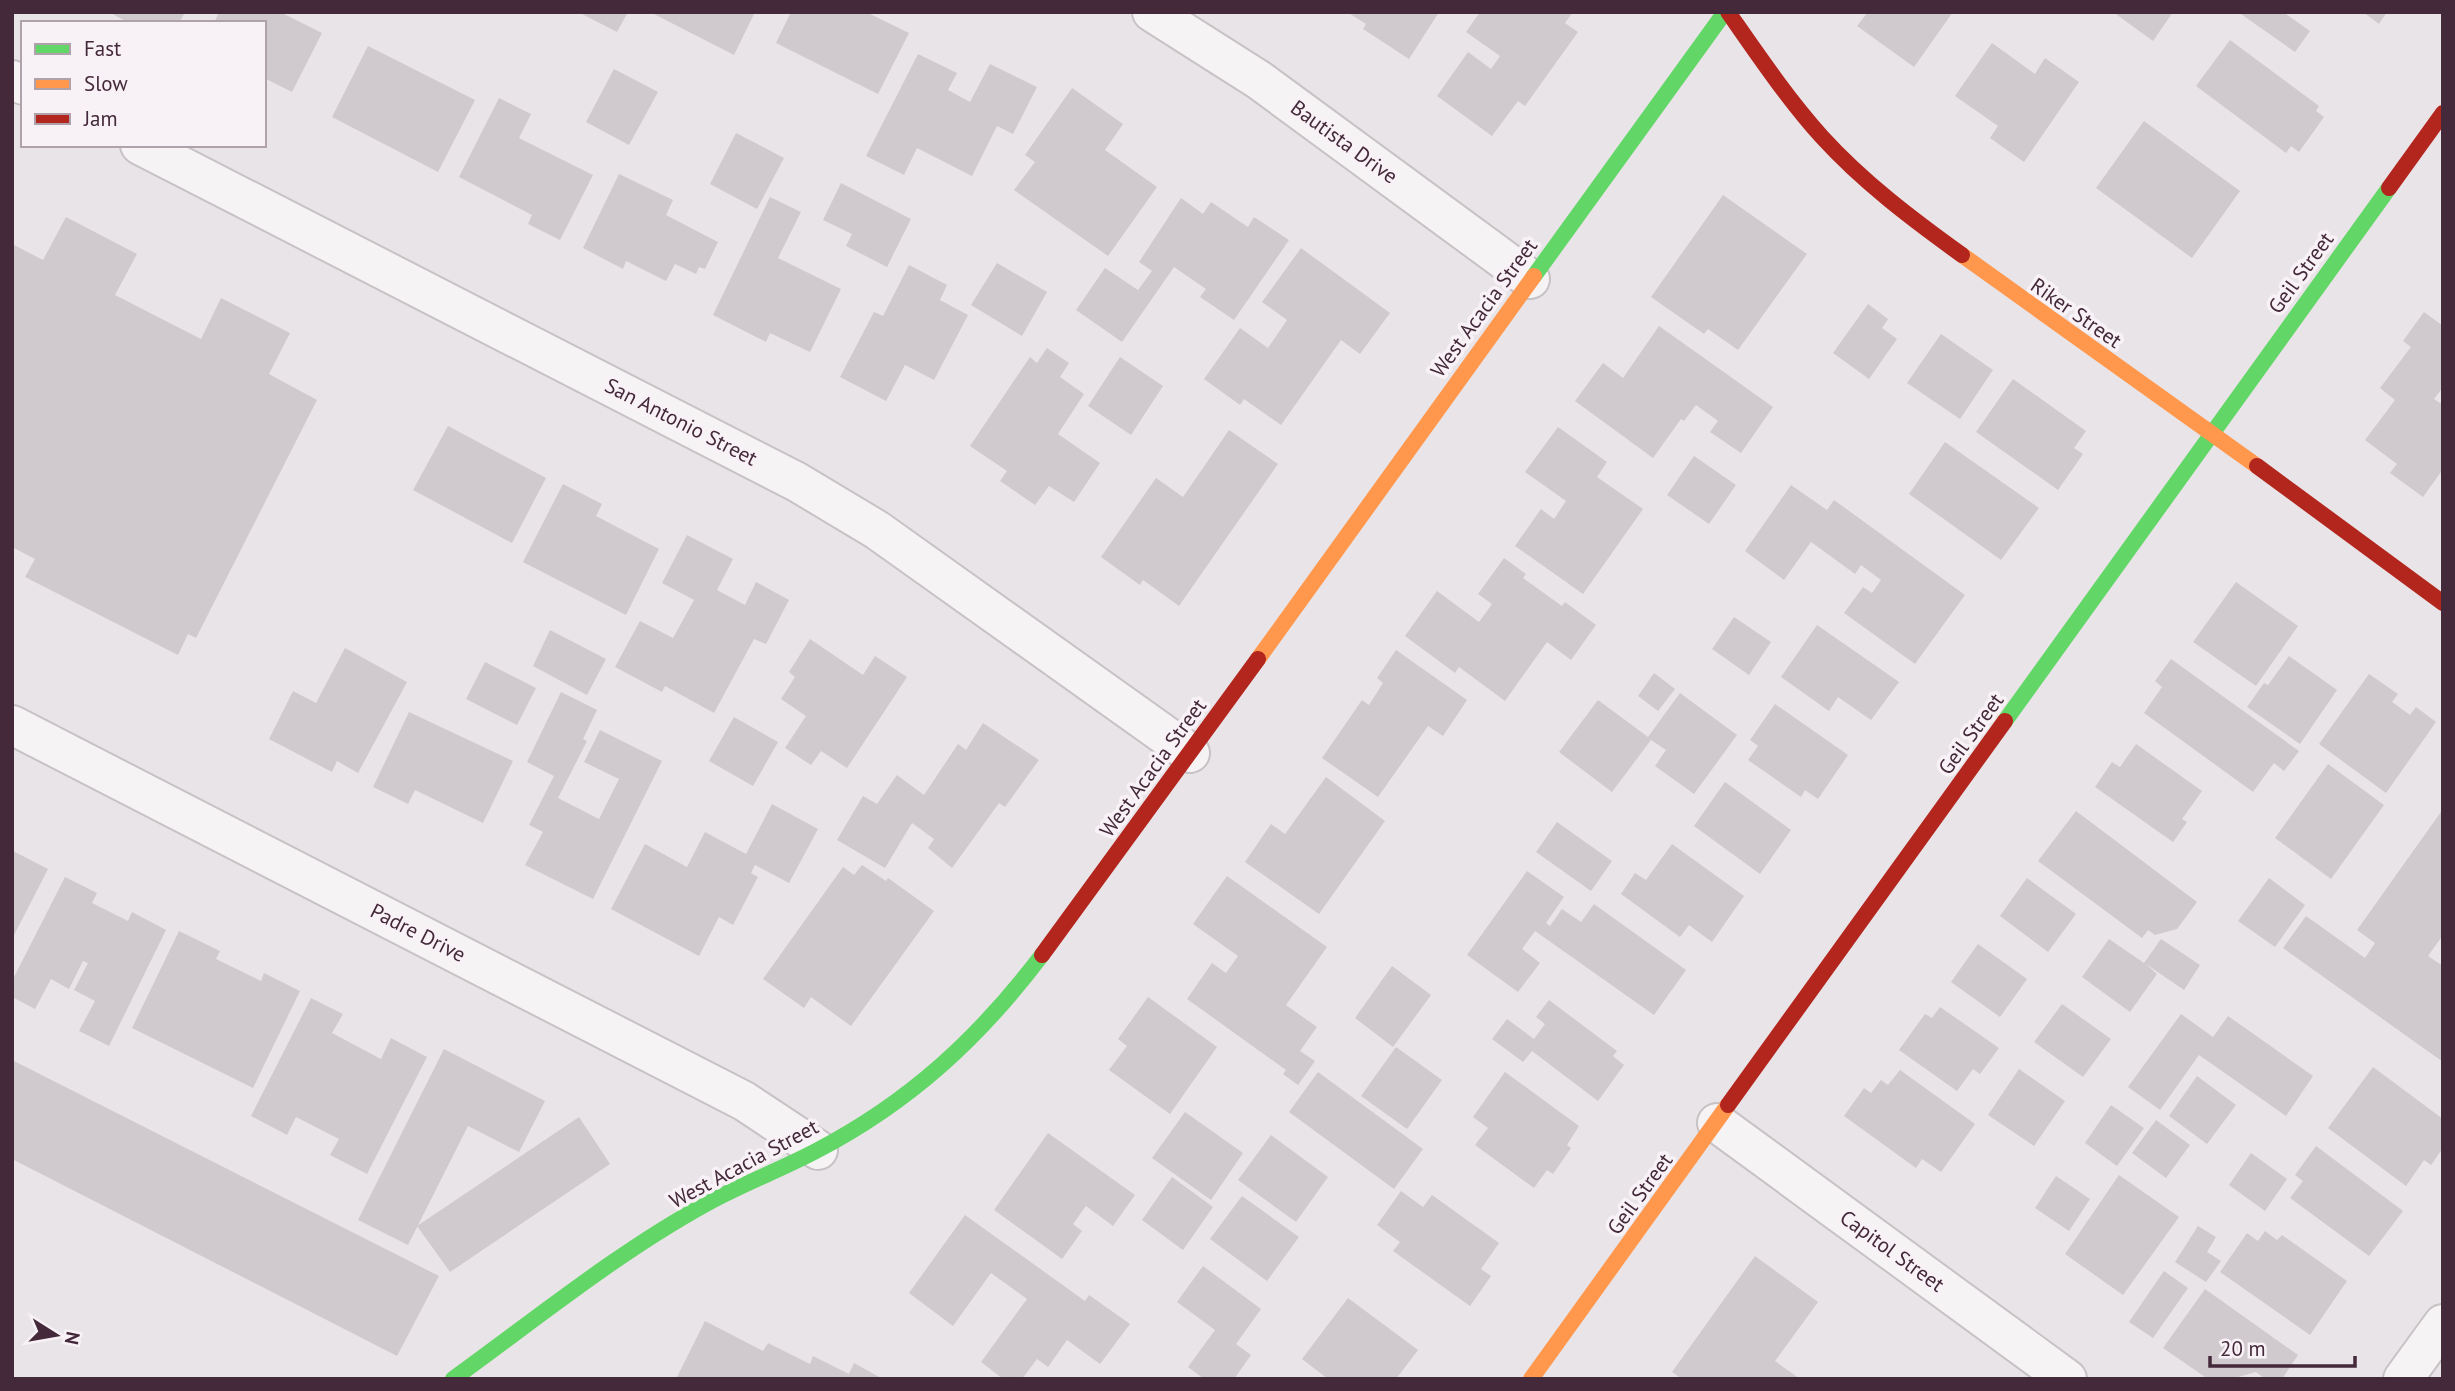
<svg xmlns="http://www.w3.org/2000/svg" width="2455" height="1391" viewBox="0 0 2455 1391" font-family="'PT Sans',sans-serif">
<rect width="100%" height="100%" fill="#e9e4e7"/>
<!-- building -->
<g fill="#d0cace">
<polygon points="109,12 185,12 179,23 129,23"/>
<polygon points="219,12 280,12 322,33 292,92 264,78 264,23 214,23"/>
<polygon points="578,12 628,12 617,32"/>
<polygon points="650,12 755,12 734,55"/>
<polygon points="791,12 866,12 909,33 878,94 776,43"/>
<polygon points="1347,12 1439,12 1409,59 1363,29 1366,24"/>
<polygon points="1480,12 1573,12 1565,23 1578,32 1525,106 1518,101 1492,136 1437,96 1468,52 1491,69 1500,56 1466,32"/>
<polygon points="1868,12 1953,12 1914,67 1857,26"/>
<polygon points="2113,12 2173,12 2153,41"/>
<polygon points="2238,12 2283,12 2310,31 2295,52"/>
<polygon points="2363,12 2387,12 2379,24"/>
<polygon points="2230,40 2319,106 2316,111 2324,117 2299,152 2291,146 2286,153 2196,86"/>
<polygon points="1992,43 2035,74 2045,58 2079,82 2024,162 1990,138 1998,126 1955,96"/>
<polygon points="368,46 475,100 438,172 332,117"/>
<polygon points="918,54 957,73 948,90 970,102 990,64 1037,87 1013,134 997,126 972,176 917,148 904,175 866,156"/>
<polygon points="614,69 658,92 629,145 586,122"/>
<polygon points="1072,88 1123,124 1105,150 1157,187 1108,256 1014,190 1035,162 1025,155"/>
<polygon points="499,98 531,114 519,138 593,175 560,240 528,224 532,215 459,177"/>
<polygon points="2144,121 2240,191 2192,258 2096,188"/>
<polygon points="736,133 784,158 757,209 710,184"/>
<polygon points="619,174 673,200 666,215 718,242 705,269 699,267 696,274 675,264 666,281 626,261 623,269 583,248"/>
<polygon points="841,183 911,219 887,267 846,246 852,234 823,220"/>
<polygon points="1723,195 1807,254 1738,350 1708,329 1704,334 1651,297"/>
<polygon points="770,197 801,212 778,258 841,289 810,352 770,333 766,342 713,315"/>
<polygon points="1181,198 1203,214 1211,202 1248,227 1254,217 1289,240 1234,320 1200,297 1206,289 1174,267 1122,342 1076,310 1105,268 1138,290 1152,271 1139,262"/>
<polygon points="66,217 137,254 115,295 201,339 221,298 290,333 269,374 317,400 196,638 188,634 178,655 25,577 35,559 12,547 12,244 43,260"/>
<polygon points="1301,248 1390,313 1360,354 1341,340 1281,425 1244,399 1240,405 1204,379 1240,328 1268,348 1287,320 1262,302"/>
<polygon points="997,263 1047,292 1022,336 971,305"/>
<polygon points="909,265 947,285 940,300 968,315 934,380 905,365 886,401 840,377 874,312 883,316"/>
<polygon points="1868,304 1888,319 1882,328 1897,339 1869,379 1833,353"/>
<polygon points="2424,312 2443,326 2443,387 2434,399 2443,405 2443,469 2423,497 2390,473 2397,464 2365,440 2395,400 2380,388 2411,347 2403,341"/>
<polygon points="1659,326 1773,407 1741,453 1710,432 1718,421 1696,405 1684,421 1681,419 1653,458 1575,401 1603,363 1623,378"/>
<polygon points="1941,334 1993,370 1960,419 1907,383"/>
<polygon points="1047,348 1069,363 1060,377 1084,394 1058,434 1100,463 1074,502 1049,486 1035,505 1000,481 1007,471 970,446 1030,357 1037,363"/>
<polygon points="1120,357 1163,386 1131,435 1088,406"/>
<polygon points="2013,379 2086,431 2074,448 2083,454 2058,490 1976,432"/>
<polygon points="448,426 546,478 512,543 413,490"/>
<polygon points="1558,427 1607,462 1597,477 1643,509 1583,594 1515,546 1541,509 1554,519 1566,501 1525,472"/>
<polygon points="1229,430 1278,464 1179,606 1143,580 1140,585 1101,557 1156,478 1183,497"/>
<polygon points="1945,442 2039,508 2001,560 1909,494"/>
<polygon points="1694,456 1736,485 1709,524 1667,495"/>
<polygon points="563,484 602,504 596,516 659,549 626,615 523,562"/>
<polygon points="1791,485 1827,510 1834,500 1965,595 1915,664 1844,613 1863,587 1872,593 1881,580 1861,565 1855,574 1811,542 1784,580 1745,551"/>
<polygon points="687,535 733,559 717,590 745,605 756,582 789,600 766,644 754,639 714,713 665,686 662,692 615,667 640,621 673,638 694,600 662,583"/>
<polygon points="1504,558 1526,574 1523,578 1562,606 1565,602 1596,625 1571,660 1547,642 1505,701 1459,667 1455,673 1405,636 1437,591 1479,622 1492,604 1478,594"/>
<polygon points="2236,582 2298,626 2256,686 2193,642"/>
<polygon points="1734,617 1771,642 1749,675 1712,649"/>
<polygon points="1817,625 1899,682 1871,720 1838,697 1829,711 1781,677"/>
<polygon points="550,630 606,659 587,695 533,666"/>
<polygon points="810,639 863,675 875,656 907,677 847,768 821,751 811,765 785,748 806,716 781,699 795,677 789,672"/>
<polygon points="345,648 407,682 358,773 337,761 332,772 269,739 293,691 316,703"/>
<polygon points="1396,650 1467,700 1443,736 1428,726 1378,797 1322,758 1362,700 1369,705 1383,683 1377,678"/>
<polygon points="2289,656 2337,690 2300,744 2247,707 2264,683 2268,685"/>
<polygon points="2171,659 2299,751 2284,771 2274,763 2253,792 2144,713 2162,687 2155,681"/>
<polygon points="485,662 536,688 517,725 466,699"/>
<polygon points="1654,673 1675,689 1658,711 1638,696"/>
<polygon points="2369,674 2398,694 2392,702 2410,715 2416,707 2436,722 2386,793 2319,744"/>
<polygon points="561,692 597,710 583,739 587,741 558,798 599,819 619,779 584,762 600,730 662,761 593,899 525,865 543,832 529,825 554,776 527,762"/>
<polygon points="1680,693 1737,735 1694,794 1655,766 1666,750 1651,740 1612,792 1559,752 1598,700 1648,737"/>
<polygon points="1775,704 1848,755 1818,799 1805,790 1801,797 1748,760 1758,746 1750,740"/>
<polygon points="409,712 513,761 483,823 415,790 408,804 373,787"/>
<polygon points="734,717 778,742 753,786 709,761"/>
<polygon points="983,723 1039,760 1005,807 999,803 952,868 928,848 934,839 912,823 885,868 837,840 863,796 877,804 897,775 924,795 958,744 966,750"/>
<polygon points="2136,744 2202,791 2182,819 2187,822 2173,842 2095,787 2112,762 2120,767"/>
<polygon points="2328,764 2384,805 2331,879 2275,838"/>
<polygon points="1326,777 1385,821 1319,914 1245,862 1271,824 1285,834"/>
<polygon points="1725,782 1791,830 1760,874 1694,826"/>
<polygon points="772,804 818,829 789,883 755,865 751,873 758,877 733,925 719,917 699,956 611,909 645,844 687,867 705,832 746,854"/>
<polygon points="2443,809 2443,935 2428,956 2443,966 2443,1062 2283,948 2306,916 2365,958 2375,943 2357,930"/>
<polygon points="2076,811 2197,902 2177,929 2155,935 2148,930 2142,938 2038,861"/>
<polygon points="1557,822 1612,861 1591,891 1536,852"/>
<polygon points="1672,844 1744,896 1712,942 1689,925 1680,937 1621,894 1635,873 1646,880"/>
<polygon points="13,851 48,869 12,939 12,852"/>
<polygon points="862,865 886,881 888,878 934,911 851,1026 811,997 804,1008 763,979 843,867 854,875"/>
<polygon points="1527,871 1564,897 1546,923 1550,926 1562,909 1581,922 1594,904 1686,970 1654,1015 1535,931 1522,949 1540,963 1518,992 1467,955"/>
<polygon points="1227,876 1327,947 1286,1005 1317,1027 1300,1051 1315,1061 1298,1085 1283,1074 1286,1070 1187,999 1212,963 1226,973 1238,956 1193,924"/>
<polygon points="65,877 97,893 92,903 128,921 132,912 166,930 109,1046 79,1031 95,1001 74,990 88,963 83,961 69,989 51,979 35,1009 12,997 12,981"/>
<polygon points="2027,878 2076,914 2048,952 2000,916"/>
<polygon points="2269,878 2305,905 2275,947 2238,921"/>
<polygon points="179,931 220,951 216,959 261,981 264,973 300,991 253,1088 132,1028"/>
<polygon points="2109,939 2144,963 2161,939 2200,965 2184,990 2146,964 2157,974 2130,1012 2082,977"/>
<polygon points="1978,944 2027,979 2000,1017 1951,982"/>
<polygon points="1392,966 1431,995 1393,1047 1355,1018"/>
<polygon points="1148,997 1217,1047 1170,1114 1109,1070 1127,1046 1118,1039"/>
<polygon points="311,998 343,1014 332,1033 381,1059 391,1038 427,1057 367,1174 330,1155 339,1139 296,1117 287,1135 251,1116"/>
<polygon points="1549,1000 1617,1051 1613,1056 1624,1065 1598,1101 1532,1051 1523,1062 1492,1039 1507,1019 1534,1039 1545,1024 1536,1017"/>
<polygon points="2062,1004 2111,1039 2083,1077 2034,1042"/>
<polygon points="1940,1007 1999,1048 1980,1074 1973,1069 1957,1091 1899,1050 1925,1014 1932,1018"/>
<polygon points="2181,1014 2213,1037 2228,1016 2313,1076 2286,1116 2199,1055 2160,1110 2128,1087"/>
<polygon points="1396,1047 1442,1080 1407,1129 1361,1096"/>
<polygon points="444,1049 545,1101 519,1152 468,1126 408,1245 358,1220"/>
<polygon points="12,1060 439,1276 397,1356 12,1159"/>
<polygon points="2373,1067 2443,1119 2443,1148 2431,1165 2424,1160 2406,1186 2328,1128"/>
<polygon points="2019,1069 2065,1101 2034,1146 1988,1115"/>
<polygon points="1900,1070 1975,1124 1941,1172 1922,1159 1916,1168 1844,1116 1864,1088 1871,1093 1881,1080 1888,1085"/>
<polygon points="1318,1072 1423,1149 1394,1189 1289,1112"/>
<polygon points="1505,1072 1579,1126 1567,1145 1571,1148 1553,1174 1547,1170 1534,1188 1475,1145 1488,1128 1473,1117"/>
<polygon points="2197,1076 2236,1105 2207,1144 2169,1116"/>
<polygon points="2111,1105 2144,1128 2117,1166 2085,1143"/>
<polygon points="1185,1112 1243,1153 1211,1200 1152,1158"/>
<polygon points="579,1117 610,1164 450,1272 417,1226"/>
<polygon points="2156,1120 2190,1145 2166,1178 2132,1153"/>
<polygon points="1048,1133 1135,1195 1113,1226 1086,1206 1073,1224 1082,1231 1062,1259 994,1210"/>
<polygon points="1271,1135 1328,1177 1296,1222 1238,1180"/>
<polygon points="2316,1146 2403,1211 2369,1256 2290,1198 2303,1181 2295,1175"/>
<polygon points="2251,1153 2287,1179 2265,1211 2229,1185"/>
<polygon points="2119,1175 2179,1217 2123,1295 2065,1254"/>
<polygon points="2056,1176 2090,1199 2069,1231 2035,1208"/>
<polygon points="1172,1177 1213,1207 1183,1250 1142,1220"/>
<polygon points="1401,1191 1423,1207 1432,1195 1499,1243 1481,1269 1491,1276 1470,1306 1393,1251 1400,1242 1377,1225"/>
<polygon points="1242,1196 1299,1237 1267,1281 1210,1239"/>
<polygon points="965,1215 1085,1301 1089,1295 1130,1324 1100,1364 1067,1340 1048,1367 1037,1359 1022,1379 1003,1379 981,1362 1027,1299 991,1273 953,1326 909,1293"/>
<polygon points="2198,1226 2216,1237 2207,1252 2221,1261 2206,1282 2175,1262"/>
<polygon points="2265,1231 2277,1240 2282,1235 2347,1281 2310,1335 2220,1272 2247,1233 2258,1241"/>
<polygon points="1755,1256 1818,1302 1775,1361 1800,1379 1682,1379 1672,1372"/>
<polygon points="1203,1266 1261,1309 1236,1344 1251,1355 1234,1379 1204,1379 1188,1367 1215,1330 1177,1302"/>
<polygon points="2164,1271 2188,1288 2153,1338 2129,1322"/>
<polygon points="2205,1289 2298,1355 2282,1379 2265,1379 2256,1372 2231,1379 2208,1379 2163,1348"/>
<polygon points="1348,1298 1418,1350 1396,1379 1328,1379 1302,1359"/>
<polygon points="705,1321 763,1351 768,1343 810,1364 813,1356 849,1374 854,1363 883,1379 676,1379"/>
</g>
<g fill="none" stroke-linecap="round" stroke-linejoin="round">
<!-- street casing -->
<g stroke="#c7c2c5" stroke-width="42">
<g id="street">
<polyline points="1152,12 1259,80 1530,279"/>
<polyline points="12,80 23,85"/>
<polyline points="140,145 797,482 877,530 1190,753"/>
<polyline points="12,725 744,1101 818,1150"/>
<polyline points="1717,1123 2067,1379"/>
<polyline points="2403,1379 2443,1324"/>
</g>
</g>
<!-- street -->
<use href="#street" stroke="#f6f3f5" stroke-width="38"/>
<!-- fast -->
<g stroke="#63d668" stroke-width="16">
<polyline points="1534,276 1725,12"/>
<polyline points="2005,721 2389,188"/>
<path d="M453,1379C536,1319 617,1253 706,1204C742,1184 780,1170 816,1151C910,1102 979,1038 1042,955"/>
</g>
<!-- slow -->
<g stroke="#ff974d" stroke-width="16">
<polyline points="1962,255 2257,466"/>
<polyline points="1258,659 1534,276"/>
<polyline points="1531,1379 1728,1105"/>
</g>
<!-- jam -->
<g stroke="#b3261e" stroke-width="16">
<path d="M1728,12C1758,55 1787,98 1822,137C1863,182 1912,219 1962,255"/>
<polyline points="2389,188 2443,113"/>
<polyline points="2257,466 2443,603"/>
<polyline points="1042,955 1258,659"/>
<polyline points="1728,1105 2005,721"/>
</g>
</g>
<g text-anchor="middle" stroke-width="7" stroke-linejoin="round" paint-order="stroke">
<!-- street labels -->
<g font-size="21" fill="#44293a" stroke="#f8f2f6">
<text transform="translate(1344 142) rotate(36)" y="7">Bautista Drive</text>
<text transform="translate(2301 273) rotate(-54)" y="7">Geil Street</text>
<text transform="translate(1484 308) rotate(-54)" y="7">West Acacia Street</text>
<text transform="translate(2076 313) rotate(35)" y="7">Riker Street</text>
<text transform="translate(681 422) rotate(27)" y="7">San Antonio Street</text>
<text transform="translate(1971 734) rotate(-54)" y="7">Geil Street</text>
<text transform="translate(1153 768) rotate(-54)" y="7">West Acacia Street</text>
<text transform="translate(418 933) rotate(27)" y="7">Padre Drive</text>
<text transform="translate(744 1164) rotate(-28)" y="7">West Acacia Street</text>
<text transform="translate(1640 1194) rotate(-54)" y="7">Geil Street</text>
<text transform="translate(1892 1251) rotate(36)" y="7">Capitol Street</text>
</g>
</g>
<!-- border -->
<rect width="2455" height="1391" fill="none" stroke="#44293a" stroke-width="28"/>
<!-- legend -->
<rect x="21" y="21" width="245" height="126" fill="#f8f2f6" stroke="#b0a2ab" stroke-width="2"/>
<rect x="35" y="44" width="35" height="10" fill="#63d668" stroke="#b0a2ab" stroke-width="2"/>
<text x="84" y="56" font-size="21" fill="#44293a">Fast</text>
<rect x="35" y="79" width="35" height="10" fill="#ff974d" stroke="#b0a2ab" stroke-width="2"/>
<text x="84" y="91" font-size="21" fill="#44293a">Slow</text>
<rect x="35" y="114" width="35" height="10" fill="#b3261e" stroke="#b0a2ab" stroke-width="2"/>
<text x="84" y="126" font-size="21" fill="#44293a">Jam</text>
<!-- north arrow -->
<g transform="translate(56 1335) rotate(101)" stroke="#f8f2f6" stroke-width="5" paint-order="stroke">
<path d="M0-5L12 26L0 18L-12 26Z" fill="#44293a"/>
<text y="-10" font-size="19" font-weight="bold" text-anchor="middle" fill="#44293a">N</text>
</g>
<!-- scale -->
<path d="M2210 1356v10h145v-10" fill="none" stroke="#44293a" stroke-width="3.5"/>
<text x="2220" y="1356" font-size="21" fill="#44293a" stroke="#f8f2f6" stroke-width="5" paint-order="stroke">20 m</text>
</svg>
